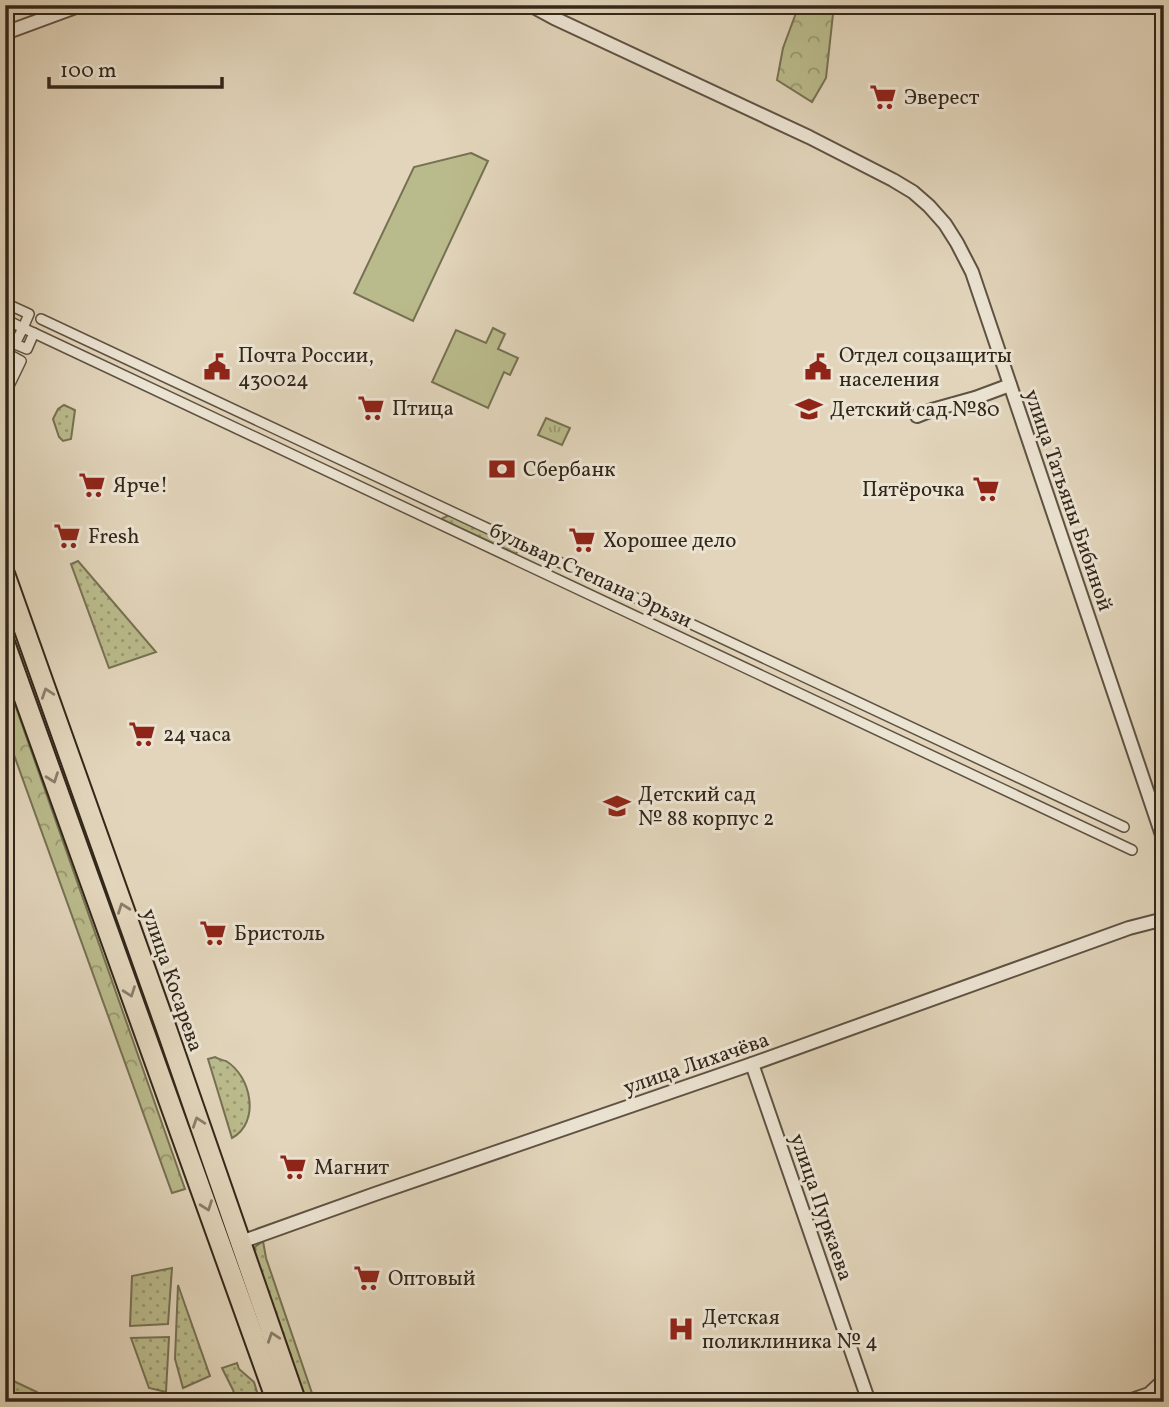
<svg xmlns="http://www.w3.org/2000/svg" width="1169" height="1407" viewBox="0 0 1169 1407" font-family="Vollkorn,serif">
<defs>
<pattern id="grass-dots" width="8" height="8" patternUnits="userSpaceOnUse" patternTransform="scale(1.75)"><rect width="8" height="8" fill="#babb8c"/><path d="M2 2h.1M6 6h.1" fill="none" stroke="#989872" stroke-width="1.8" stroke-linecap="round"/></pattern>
<pattern id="forest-crowns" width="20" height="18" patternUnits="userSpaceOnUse" patternTransform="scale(1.75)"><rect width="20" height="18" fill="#babb8c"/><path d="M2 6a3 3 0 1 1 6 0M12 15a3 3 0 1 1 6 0" fill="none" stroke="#989872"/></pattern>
<pattern id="park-tufts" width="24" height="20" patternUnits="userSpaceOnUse" patternTransform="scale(1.75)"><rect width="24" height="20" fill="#babb8c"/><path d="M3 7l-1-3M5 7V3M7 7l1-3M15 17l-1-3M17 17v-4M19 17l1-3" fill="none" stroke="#989872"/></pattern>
</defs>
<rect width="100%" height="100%" fill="#e2d5bb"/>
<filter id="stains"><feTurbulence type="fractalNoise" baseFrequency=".00286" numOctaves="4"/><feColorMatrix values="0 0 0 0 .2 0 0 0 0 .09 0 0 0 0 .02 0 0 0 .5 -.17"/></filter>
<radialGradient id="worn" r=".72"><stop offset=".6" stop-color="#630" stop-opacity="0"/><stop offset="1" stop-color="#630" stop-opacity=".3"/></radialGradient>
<!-- grass -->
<g fill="url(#grass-dots)" stroke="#767153" stroke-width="2">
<polygon points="64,405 75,410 71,439 63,441 59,437 53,419 58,409"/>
<polygon points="451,514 520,546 516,554 441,519"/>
<polygon points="78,561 156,652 109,668 71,564"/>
<path d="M215,1057C216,1058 225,1061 226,1061C251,1076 261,1122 232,1138L208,1059Z"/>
<polygon points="263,1241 266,1258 315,1402 305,1402 254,1254 255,1247"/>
<polygon points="172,1268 168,1324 130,1326 132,1276"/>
<polygon points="178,1285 210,1376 183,1388 175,1359"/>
<polygon points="169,1337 166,1392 149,1388 131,1338"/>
<polygon points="237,1363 239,1369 254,1382 260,1402 237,1402 233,1390 222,1368"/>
<polygon points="5,1377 37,1392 42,1402 5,1402"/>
</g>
<!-- forest -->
<g fill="url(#forest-crowns)" stroke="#767153" stroke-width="2">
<polygon points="799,5 834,5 826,78 812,102 777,80 783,48"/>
<polygon points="5,676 185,1189 172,1193 5,730"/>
</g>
<!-- park -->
<polygon fill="url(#park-tufts)" stroke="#767153" stroke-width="2" points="546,418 570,428 562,445 538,435"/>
<!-- pitch -->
<g fill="#babb8c" stroke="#767153" stroke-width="2">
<polygon points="471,153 488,161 413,321 354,293 414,167"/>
<polygon points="493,328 505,334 498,349 518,358 510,375 504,372 488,408 432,382 456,330 486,343"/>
</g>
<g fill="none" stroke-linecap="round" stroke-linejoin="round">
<!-- pedestrian casing -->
<g stroke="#5e5242" stroke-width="12">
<g id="pedestrian">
<polyline points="5,303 29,314 23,328 5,319"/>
<polyline points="41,319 1124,827"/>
<polygon points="23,328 34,333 27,349 15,344"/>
<polyline points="34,333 1132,850"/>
<polyline points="5,365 10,355 21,361 5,394"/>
</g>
</g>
<!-- minor casing -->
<g stroke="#5e5242" stroke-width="16">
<g id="minor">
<polyline points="530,5 554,18 809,137 893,180 913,192 929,206 945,224 957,243 972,272 1164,841"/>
<polyline points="5,33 81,5"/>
<polyline points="917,416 932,410 975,398 1010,385"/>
<polyline points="752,1064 869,1402"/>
<polyline points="241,1242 375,1194 752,1064 1129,928 1164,919"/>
<polyline points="1126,1402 1149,1394 1164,1380"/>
</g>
</g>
<!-- primary casing -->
<g stroke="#32271a" stroke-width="23">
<g id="primary">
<polyline points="5,575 168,1033 296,1402"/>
<polyline points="5,644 277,1402"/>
</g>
</g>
<!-- pedestrian -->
<use href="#pedestrian" stroke="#ece4d3" stroke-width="9"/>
<!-- minor -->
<use href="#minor" stroke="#ece4d3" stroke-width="12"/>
<!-- primary -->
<use href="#primary" stroke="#e2d5bb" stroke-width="19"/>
</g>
<!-- one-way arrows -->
<defs><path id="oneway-chevron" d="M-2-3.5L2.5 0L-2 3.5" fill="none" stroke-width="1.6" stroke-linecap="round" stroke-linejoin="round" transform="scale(1.75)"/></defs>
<g stroke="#8a7e6a">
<use href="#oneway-chevron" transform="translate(47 693) rotate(-109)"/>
<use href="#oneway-chevron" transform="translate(53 778) rotate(70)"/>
<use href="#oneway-chevron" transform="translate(123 908) rotate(-110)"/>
<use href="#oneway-chevron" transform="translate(130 992) rotate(70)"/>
<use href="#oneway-chevron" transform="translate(198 1122) rotate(-109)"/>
<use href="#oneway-chevron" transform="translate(207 1206) rotate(70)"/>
<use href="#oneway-chevron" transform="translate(273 1337) rotate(-109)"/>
</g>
<!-- icons -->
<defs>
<g id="supermarket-bare" transform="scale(2.1)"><path d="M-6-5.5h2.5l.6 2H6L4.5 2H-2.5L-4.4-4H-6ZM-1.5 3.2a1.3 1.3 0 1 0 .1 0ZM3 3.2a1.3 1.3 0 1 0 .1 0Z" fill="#8f2418" stroke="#ece4d3" stroke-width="2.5" paint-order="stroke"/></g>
<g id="civic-bare" transform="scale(2.1)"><path d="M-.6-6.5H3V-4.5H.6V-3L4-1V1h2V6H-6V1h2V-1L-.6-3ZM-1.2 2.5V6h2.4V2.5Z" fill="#8f2418" stroke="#ece4d3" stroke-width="2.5" paint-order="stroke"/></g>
<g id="school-bare" transform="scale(2.1)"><path d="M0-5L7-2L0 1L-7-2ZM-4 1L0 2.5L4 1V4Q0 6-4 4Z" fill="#8f2418" stroke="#ece4d3" stroke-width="2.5" paint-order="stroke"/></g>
<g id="bank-bare" transform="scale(2.1)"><path d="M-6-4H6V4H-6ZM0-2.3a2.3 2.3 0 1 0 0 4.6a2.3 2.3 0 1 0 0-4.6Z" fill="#8f2418" stroke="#ece4d3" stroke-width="2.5" paint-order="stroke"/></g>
<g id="hospital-bare" transform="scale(2.1)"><path d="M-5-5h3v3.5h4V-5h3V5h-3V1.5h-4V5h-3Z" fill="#8f2418" stroke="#ece4d3" stroke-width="2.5" paint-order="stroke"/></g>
</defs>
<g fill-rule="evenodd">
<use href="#supermarket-bare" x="883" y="97"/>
<use href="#civic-bare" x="217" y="367"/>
<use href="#civic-bare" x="818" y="367"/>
<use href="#supermarket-bare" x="371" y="408"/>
<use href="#school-bare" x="809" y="409"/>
<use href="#bank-bare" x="502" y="469"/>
<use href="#supermarket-bare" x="92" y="485"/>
<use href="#supermarket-bare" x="986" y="489"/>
<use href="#supermarket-bare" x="67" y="536"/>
<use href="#supermarket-bare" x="582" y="540"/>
<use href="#supermarket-bare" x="142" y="734"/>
<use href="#school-bare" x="617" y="806"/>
<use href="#supermarket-bare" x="213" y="933"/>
<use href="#supermarket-bare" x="293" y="1167"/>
<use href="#supermarket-bare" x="367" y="1278"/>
<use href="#hospital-bare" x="681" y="1329"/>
</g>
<g text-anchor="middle" stroke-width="6" stroke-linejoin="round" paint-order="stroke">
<!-- poi labels -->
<g font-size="21" fill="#32271a" stroke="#ece4d3" text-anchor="start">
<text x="904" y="104">Эверест</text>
<text x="238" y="362">Почта России,<tspan x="238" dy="24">430024</tspan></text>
<text x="839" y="362">Отдел соцзащиты<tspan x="839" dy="24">населения</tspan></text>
<text x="392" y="415">Птица</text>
<text x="830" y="416">Детский сад №80</text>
<text x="523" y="476">Сбербанк</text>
<text x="113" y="492">Ярче!</text>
<text x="965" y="496" text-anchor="end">Пятёрочка</text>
<text x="88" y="543">Fresh</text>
<text x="603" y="547">Хорошее дело</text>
<text x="163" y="741">24 часа</text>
<text x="638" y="801">Детский сад<tspan x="638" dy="24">№ 88 корпус 2</tspan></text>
<text x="234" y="940">Бристоль</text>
<text x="314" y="1174">Магнит</text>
<text x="388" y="1285">Оптовый</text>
<text x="702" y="1324">Детская<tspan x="702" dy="24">поликлиника № 4</tspan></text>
</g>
<!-- street labels -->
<g font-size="21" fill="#32271a" stroke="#ece4d3">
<text transform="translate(1069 500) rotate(71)" y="7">улица Татьяны Бибиной</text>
<text transform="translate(591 575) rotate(25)" y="7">бульвар Степана Эрьзи</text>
<text transform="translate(173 980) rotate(71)" y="7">улица Косарева</text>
<text transform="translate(696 1063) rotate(-19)" y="7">улица Лихачёва</text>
<text transform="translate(822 1207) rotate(71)" y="7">улица Пуркаева</text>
</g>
</g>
<!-- margin -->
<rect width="1169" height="1407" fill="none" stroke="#e2d5bb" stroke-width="28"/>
<rect x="7" y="7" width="1155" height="1393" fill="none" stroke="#32271a" stroke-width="3.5"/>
<rect x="14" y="14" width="1141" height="1379" fill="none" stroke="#32271a" stroke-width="2"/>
<!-- scale -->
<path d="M49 77v10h173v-10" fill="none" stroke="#32271a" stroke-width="3.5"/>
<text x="60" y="77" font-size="21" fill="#32271a" stroke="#ece4d3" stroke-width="5" paint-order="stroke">100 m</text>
<rect width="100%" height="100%" filter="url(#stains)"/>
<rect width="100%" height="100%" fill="url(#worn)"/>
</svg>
